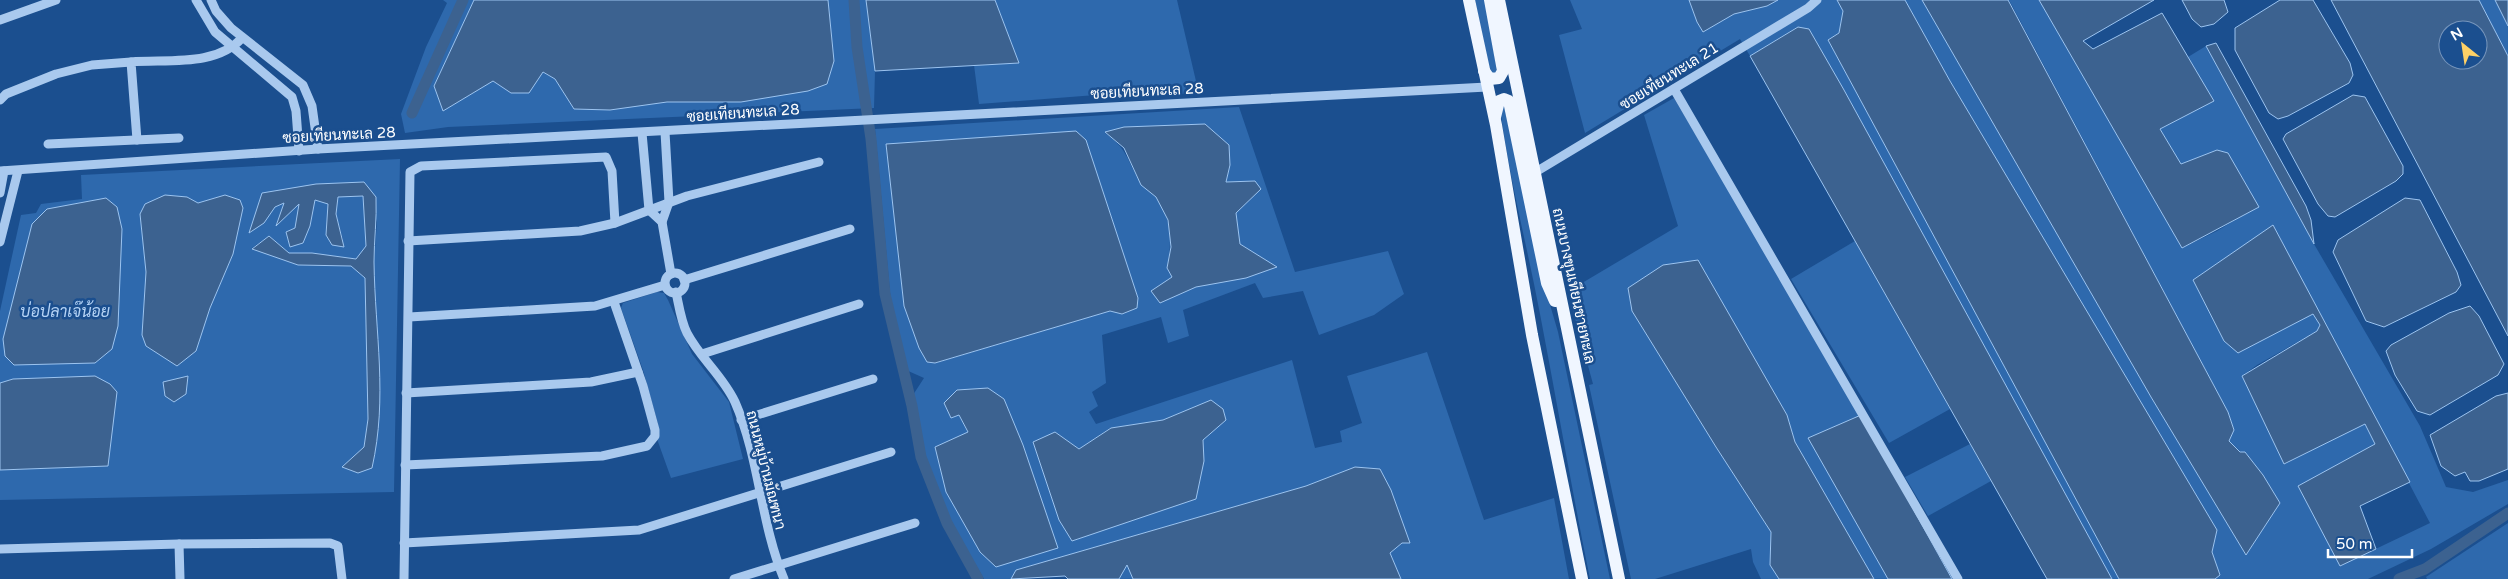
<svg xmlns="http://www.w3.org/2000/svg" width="2508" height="579" viewBox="0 0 2508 579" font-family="'Varela Round',Sarabun,sans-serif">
<rect width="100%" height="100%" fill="#1b4f8f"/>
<!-- green -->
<g fill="#2e69ad" fill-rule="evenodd">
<path d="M443,0H474L434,86L493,81L511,93L542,72L555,79L574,109C662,111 748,82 834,61L828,0H866L875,71L874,108L448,127L405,133L401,114L426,47L447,3Z"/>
<polygon points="995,0 1177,0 1199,94 1121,93 979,104 974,65 1019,63"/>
<polygon points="1475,0 1486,0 1497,73 1492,73 1489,67"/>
<polygon points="1570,0 1689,0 1697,22 1703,32 1734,14 1767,6 1778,0 1837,0 1843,11 1839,33 1828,40 2119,579 2112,579 1844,90 1797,27 1750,56 1740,39 1585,133 1559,35 1582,29"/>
<path d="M1905,0H1922L2151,397L2246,555L2280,503L2263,475L2245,452H2241L2229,441L2234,430L2228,412L2009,0H2039L2182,248L2217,231L2258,206L2217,150L2181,164L2160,129L2213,101L2188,57L2206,46L2314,244L2420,426L2446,487L2473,492L2508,480V504L2431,549L2368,579H2215L2219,575L2212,552L2217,530L1950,81ZM2273,225L2430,523L2340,566L2375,444L2365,423L2285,464L2242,376L2257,365L2317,331L2320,325L2313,314Z"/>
<polygon points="2479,0 2495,0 2508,26 2508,56"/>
<polygon points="1674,98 1861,415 1809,438 1888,579 1874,579 1795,442 1787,415 1753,359 1628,288 1632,311 1716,447 1771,532 1770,565 1779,579 1761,579 1753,562 1751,549 1655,579 1631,579 1589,385 1593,384 1572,307 1572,289 1678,226 1644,115"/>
<path d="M1504,106L1541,274L1558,332L1610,579H1590C1572,491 1557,402 1540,314C1527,245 1509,178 1500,108Z"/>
<path d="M1239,107L1295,272L1388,251L1404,294L1374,315L1319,335L1303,291L1263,298L1255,283L1183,310L1189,336L1168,343L1161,317L1102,335L1106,383L1092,392L1098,406L1089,412L1096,424L1292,360L1315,448L1342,442L1340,431L1362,423L1347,376L1427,352L1484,520L1554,498L1569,579H1401L1390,553L1402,543H1410L1355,467L1306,486L1016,570L1011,579H984L949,519L933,479L920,441L913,395L924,378L906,370L891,303L875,129ZM1077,132L1086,141L1138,298L1137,308L1123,314L1110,311L936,363L927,362ZM1105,133L1230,165L1226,182L1255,181L1251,197L1235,213L1240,244L1276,267L1196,287L1160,302L1172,277L1167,268C1172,244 1172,219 1157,198C1152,192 1144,189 1140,182C1127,160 1127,148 1105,133ZM1211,400L1225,420L1203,440L1204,461L1103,529L1073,541L1055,432L1079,449L1110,428L1163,420ZM959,415L1058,548L935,447L968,433Z"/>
<path d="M400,159L394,492L0,500V470L108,466L13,379L0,383V311L21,215L36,213L41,204L82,199L81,175ZM364,182L377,222L374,261L372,468L351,460L364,447L368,419L365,278L351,266L298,265L252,248L269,236L289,253H312L357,259L366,246L363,196H338L336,214L343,240L326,235L328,203L315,200L310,226L290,247L286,232L295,228L300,203L276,225L285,202L275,207L262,193ZM225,195L233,254L210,308L142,335L146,272L140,214L187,197L198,203ZM107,198L113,345L112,349L47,209Z"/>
<polygon points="1855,241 1950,409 1889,443 1791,279"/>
<polygon points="657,292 664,293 668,300 692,354 729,402 743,459 671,478 657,439 658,424 643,370 621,308 623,303"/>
<polygon points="1970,444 1991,481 1928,516 1905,477"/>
<polygon points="2508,523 2508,579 2427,579 2426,577"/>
<polygon points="1127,564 1133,579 1119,579"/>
</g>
<!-- water -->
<g fill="#3c6290" stroke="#9cc4f0" fill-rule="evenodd">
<polygon points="474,0 828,0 834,61 827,84 808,91 741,102 667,102 610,110 574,109 555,79 543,72 529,93 511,93 493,81 443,111 434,86"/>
<polygon points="866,0 995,0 1019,63 875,71"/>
<polygon points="1689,0 1778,0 1767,6 1734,14 1703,32 1697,22"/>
<polygon points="1837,0 1905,0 1950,81 2217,530 2212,552 2220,575 2215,579 2119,579 1828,40 1839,33 1843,11"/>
<polygon points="1922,0 2008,0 2228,412 2234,430 2229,441 2240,452 2245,452 2263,475 2280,503 2246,555 2151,397"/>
<polygon points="2039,0 2154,0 2083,41 2093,49 2162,13 2214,101 2160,129 2181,164 2217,150 2228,153 2259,207 2182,248"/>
<polygon points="2182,0 2224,0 2228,12 2214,24 2201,27 2192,19"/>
<polygon points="2280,0 2313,0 2350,63 2353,75 2349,83 2288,116 2278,119 2269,113 2235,50 2235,28"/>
<path d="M2331,0H2479L2508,56V336ZM2448,30H2478V60H2448Z"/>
<polygon points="2495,0 2508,0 2508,26"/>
<polygon points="1798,27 1809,29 1844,90 2112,579 2047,579 1750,56"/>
<polygon points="2216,43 2306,206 2311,220 2314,244 2206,46"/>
<polygon points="2353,95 2365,97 2403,166 2403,174 2396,181 2335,217 2328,216 2318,204 2283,139 2286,134"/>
<polygon points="1205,124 1229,145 1230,165 1226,182 1255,181 1261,189 1236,213 1240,244 1277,267 1246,278 1196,287 1160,303 1151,291 1172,277 1167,268 1171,247 1168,220 1156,197 1141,185 1124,148 1105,132 1124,127"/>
<polygon points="1076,131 1086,140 1138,298 1137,308 1122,314 1110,311 935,363 927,362 919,348 904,306 886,144"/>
<path d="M364,182L376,197C377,219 374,240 374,262C375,333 388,397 372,468L358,473L342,467L364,447L368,419L365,278L351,266L298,265L252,249L269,236L289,253H312L356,259L366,246L363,196L338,197L336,214L344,247L332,245L326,235L328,204L315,200L310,226L303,243L290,247L286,232L295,228L299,204L276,226L284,203L275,207L264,223L249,233L262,193L316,184Z"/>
<polygon points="165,195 187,197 198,203 225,195 240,200 243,208 233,254 210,308 196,351 177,366 146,346 142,335 146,272 140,214 145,204"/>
<polygon points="106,198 117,207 122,229 118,326 112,349 95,363 14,365 5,356 3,339 32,224 47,209"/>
<polygon points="2405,198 2420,200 2457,272 2461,285 2456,292 2384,327 2366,321 2333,252 2338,240"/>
<polygon points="2273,225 2410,482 2360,506 2376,549 2340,566 2298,486 2375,444 2365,424 2284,464 2242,376 2317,331 2320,325 2313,314 2238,353 2224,341 2193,280"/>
<polygon points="1698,260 1787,415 1795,442 1874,579 1779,579 1770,565 1771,532 1716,447 1632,311 1628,288 1663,265"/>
<polygon points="2470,306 2479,316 2504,364 2498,375 2430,415 2417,411 2395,375 2386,351 2391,345 2449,313"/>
<polygon points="95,376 110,384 117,392 108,466 0,470 0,383 13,379"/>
<polygon points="188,376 186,394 174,402 165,396 163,382"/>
<polygon points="988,388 1004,399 1023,445 1058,548 996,567 980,552 946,492 935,447 968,432 959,415 951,418 944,403 957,390"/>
<polygon points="2508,393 2508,469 2479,481 2470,481 2465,472 2455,476 2441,466 2430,435 2496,396"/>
<polygon points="1211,400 1223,409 1226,420 1203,440 1204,461 1196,499 1072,541 1059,520 1033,442 1055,432 1079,449 1111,428 1163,420"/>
<polygon points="1861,415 1952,579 1888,579 1808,438"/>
<polygon points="1355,467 1380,469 1391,490 1410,543 1402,543 1390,553 1401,579 1133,579 1127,565 1119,579 1068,579 1065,576 1011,579 1016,570 1306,486"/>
</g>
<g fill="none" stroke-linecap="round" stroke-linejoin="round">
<!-- canal -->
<g stroke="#3c6290" stroke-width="11">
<polyline points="854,0 857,47 871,139 885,294 912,406 921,457 947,523 978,579"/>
<polyline points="412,113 463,0"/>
<polyline points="2399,579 2425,569 2508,513"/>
</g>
<!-- minor -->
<g stroke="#a9c9ee" stroke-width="9">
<polyline points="196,0 215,32 292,97 296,111 299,151"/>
<polyline points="211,0 216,11 231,28 303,85 312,106 318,149"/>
<polyline points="0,20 56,0"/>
<polyline points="1674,89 1958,579"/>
<polyline points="0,100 6,94 56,74 92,65 131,62"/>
<polyline points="642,133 649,210 662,222 671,274"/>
<path d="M137,140L131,62C167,59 216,67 242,38"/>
<polyline points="48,144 179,138"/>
<polyline points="0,171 318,149 1487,87"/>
<polyline points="1534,173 1808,8 1817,0"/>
<polyline points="0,193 4,171"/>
<polyline points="662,222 669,202 665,132"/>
<polyline points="408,241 580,231 615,223 687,196 819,162"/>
<polyline points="0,242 18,171"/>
<circle cx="675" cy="283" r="10"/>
<polyline points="684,280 850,229"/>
<path d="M676,292C679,306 681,321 687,333C700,358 723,376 735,402C760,459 760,522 784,579"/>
<polyline points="409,317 595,306 665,285"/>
<polyline points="702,354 859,304"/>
<polyline points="406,393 591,382 638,372"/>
<polyline points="741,420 873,379"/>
<polyline points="405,465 602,456 647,446 655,436 655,430 643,386 614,302"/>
<polyline points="404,543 639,530 891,452"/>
<polyline points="179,544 180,579"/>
<polyline points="0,549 179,544 330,543 338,546 342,579"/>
<polyline points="404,579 410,172 421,166 606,157 612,171 615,223"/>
<polyline points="734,579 915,523"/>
</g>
<!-- major -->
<g stroke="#f0f6ff" stroke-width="12">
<polyline points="1469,0 1496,125 1532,335 1582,579"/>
<polyline points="1499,0 1619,579"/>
<polyline points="1484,71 1490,79 1499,78 1503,71 1490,0"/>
<polyline points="1495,117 1499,101 1504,99 1509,101 1547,283 1555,301"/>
</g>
</g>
<g text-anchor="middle" stroke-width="5" stroke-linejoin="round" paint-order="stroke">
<!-- street labels -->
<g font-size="15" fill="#fff" stroke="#1b4f8f">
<text transform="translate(1669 76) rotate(-32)" y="5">ซอยเทียนทะเล 21</text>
<text transform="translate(1147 91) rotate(-3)" y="5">ซอยเทียนทะเล 28</text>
<text transform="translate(743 113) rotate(-4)" y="5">ซอยเทียนทะเล 28</text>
<text transform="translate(339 135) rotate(-3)" y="5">ซอยเทียนทะเล 28</text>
<text transform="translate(1574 286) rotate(78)" y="5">ถนนบางขุนเทียนชายทะเล</text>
<text transform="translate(766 470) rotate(76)" y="5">ถนนหมู่บ้านมัณฑนา</text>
</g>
<!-- water labels -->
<g font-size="16" font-style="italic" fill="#b5d3f5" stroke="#1b4f8f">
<text x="65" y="317">บ่อปลาเจ๊น้อย</text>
</g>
</g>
<!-- north arrow -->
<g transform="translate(2463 45) rotate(330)"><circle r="24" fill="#1b4f8f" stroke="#7695bc"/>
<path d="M0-4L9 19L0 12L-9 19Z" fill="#ffd166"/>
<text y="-8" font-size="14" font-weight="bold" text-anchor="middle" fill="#ffffff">N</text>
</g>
<!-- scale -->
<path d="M2328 549v8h84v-8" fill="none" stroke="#ffffff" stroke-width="2.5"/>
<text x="2336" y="549" font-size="15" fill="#ffffff" stroke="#1b4f8f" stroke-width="4" paint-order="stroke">50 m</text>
</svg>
